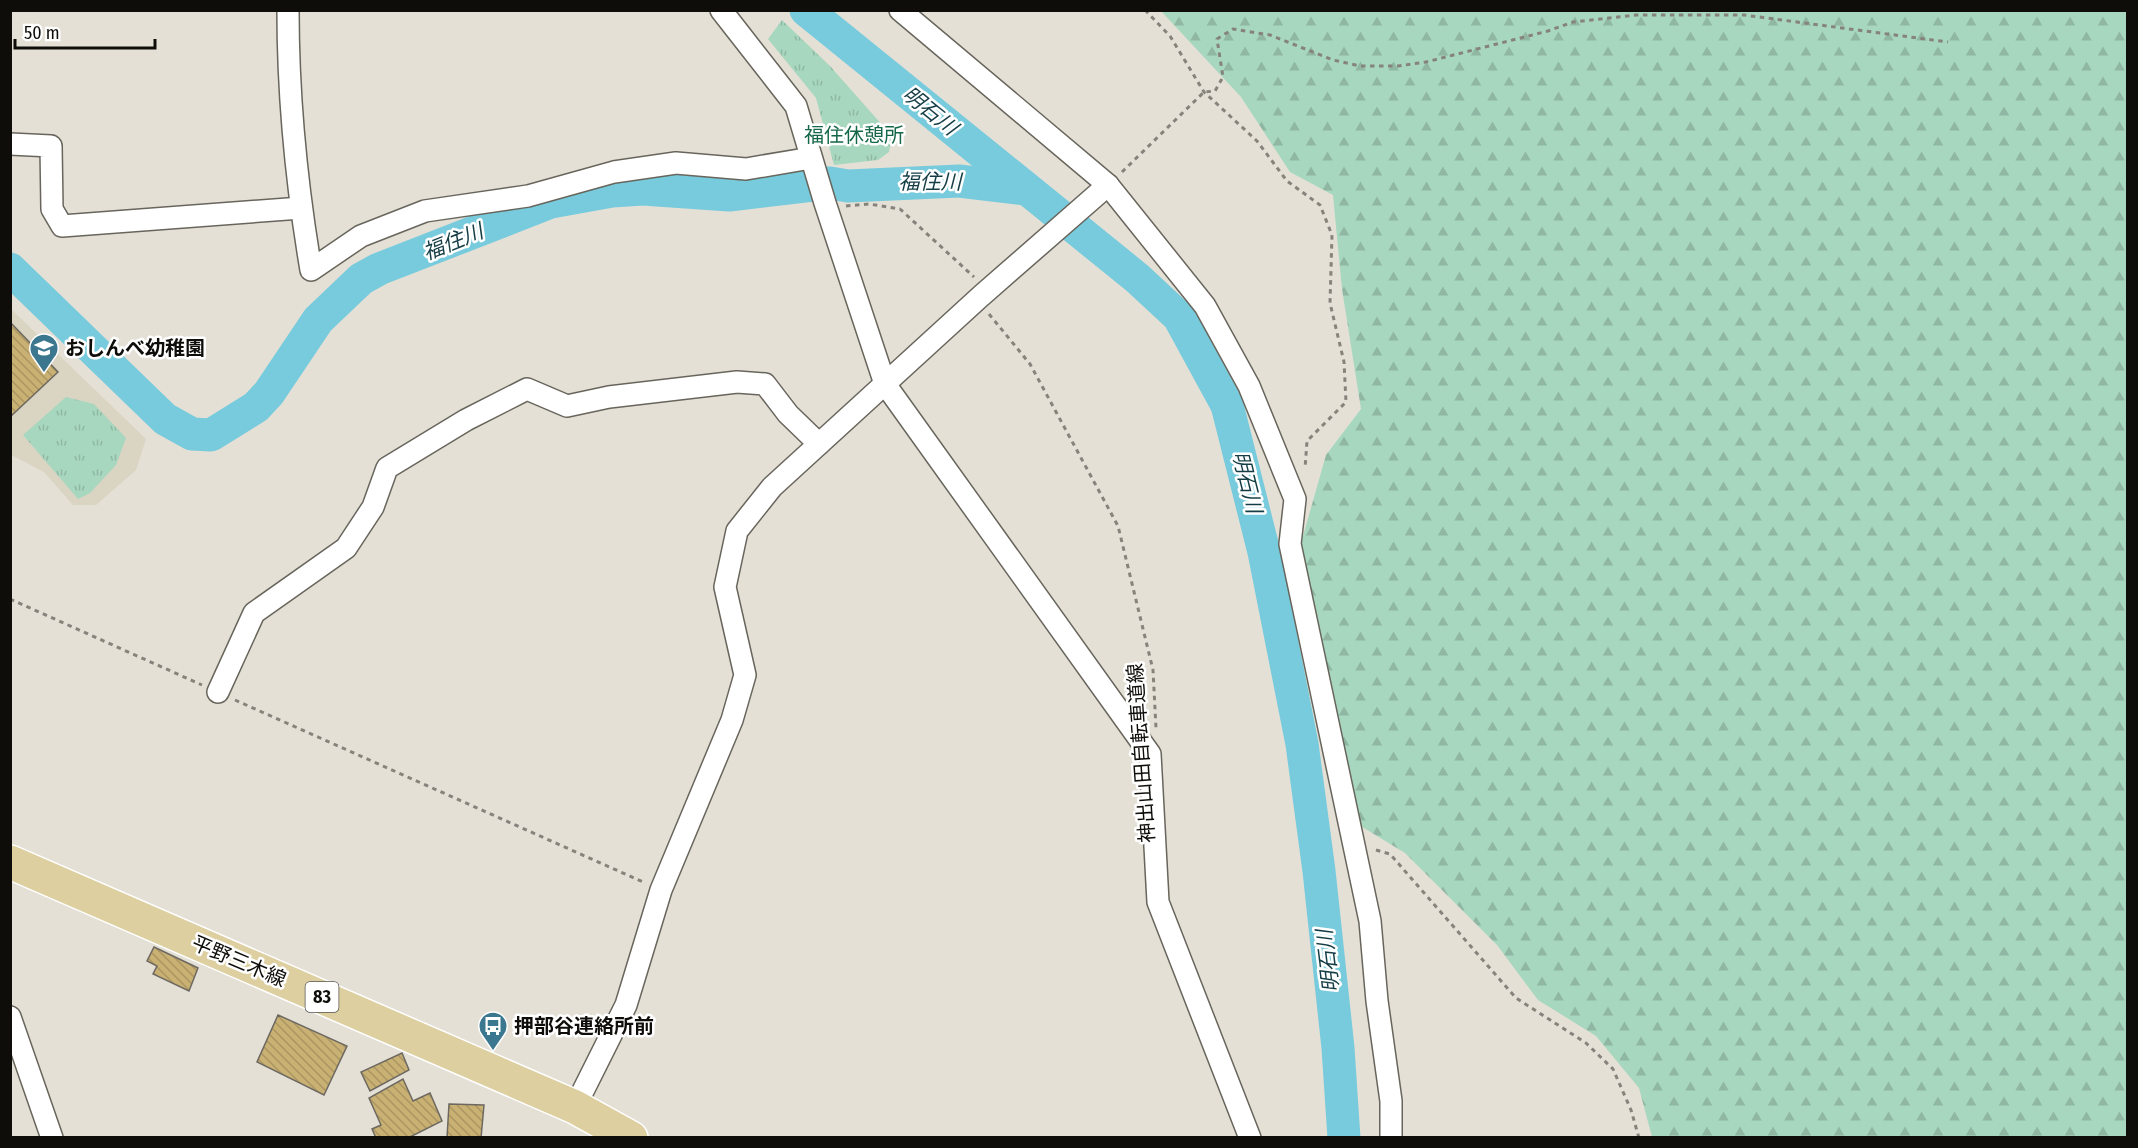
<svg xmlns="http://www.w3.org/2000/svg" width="2138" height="1148" viewBox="0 0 2138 1148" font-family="'Fira Sans Condensed','Noto Sans JP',sans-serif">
<defs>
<pattern id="forest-firs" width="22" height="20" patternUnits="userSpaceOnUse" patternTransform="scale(1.5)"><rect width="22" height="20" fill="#a7d7bf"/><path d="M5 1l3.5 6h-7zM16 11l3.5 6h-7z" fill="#8fb7a3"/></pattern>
<pattern id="park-tufts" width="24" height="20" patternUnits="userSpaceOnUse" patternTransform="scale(1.5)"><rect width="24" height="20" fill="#a7d7bf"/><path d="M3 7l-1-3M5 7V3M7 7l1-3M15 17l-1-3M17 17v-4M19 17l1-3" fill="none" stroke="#8fb7a3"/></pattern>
<pattern id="building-back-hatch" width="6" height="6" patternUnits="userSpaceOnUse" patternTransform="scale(1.5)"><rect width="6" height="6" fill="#c9b073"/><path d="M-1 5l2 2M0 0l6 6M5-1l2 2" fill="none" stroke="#ab9662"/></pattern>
</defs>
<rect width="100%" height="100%" fill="#e4e0d6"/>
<!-- built -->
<polygon fill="#dad4c3" points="10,308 146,439 136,470 96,505 73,505 44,472 11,455"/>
<!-- forest -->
<polygon fill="url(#forest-firs)" points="1161,11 2127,11 2127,1137 1652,1137 1639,1088 1596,1036 1538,1000 1497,945 1405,853 1359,825 1301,543 1326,455 1361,409 1342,289 1333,195 1290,172 1241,97"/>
<!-- park -->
<g fill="url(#park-tufts)">
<polygon points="782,20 830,66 892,136 889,152 878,160 834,165 816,98 768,39"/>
<polygon points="66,397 94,404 126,438 116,465 90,493 78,499 23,435"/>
</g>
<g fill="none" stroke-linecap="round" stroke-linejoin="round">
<!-- river -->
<g stroke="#77cbdc" stroke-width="33">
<polyline points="806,10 1137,278 1179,317 1227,405 1264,552 1302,744 1319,871 1338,1048 1344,1138"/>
<polyline points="10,269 165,419 192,434 211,435 256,407 269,393 318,320 361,279 379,269 551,202 612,191 643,189 729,195 830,183 848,186 959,181 1026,189"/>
</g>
</g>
<!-- building -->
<g fill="url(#building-back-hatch)" stroke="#6d6961" stroke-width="1.5">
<polygon points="10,322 58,372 10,417"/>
<polygon points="154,947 198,968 189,991 153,974 157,966 147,961"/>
<polygon points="278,1015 347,1046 324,1095 257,1062"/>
<polygon points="402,1053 409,1070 370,1091 361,1072"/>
<polygon points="403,1079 413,1101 430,1093 442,1121 408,1138 376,1138 372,1129 381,1125 369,1098"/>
<polygon points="449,1104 484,1105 481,1138 447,1138"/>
</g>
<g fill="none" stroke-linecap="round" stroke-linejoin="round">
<!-- street casing -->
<g stroke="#68655c" stroke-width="24">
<g id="street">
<path d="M288,10C288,95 297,187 311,270L361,236L425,211L528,196L614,172L676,163L746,169L811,158"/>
<polyline points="721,10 796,106 825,203 885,384 1150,754 1158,902 1250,1138"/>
<polyline points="900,10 1108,185 1205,306 1249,386 1295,499 1290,544 1370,921 1377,1001 1391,1101 1391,1138"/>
<polyline points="10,144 51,146 52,209 62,226 301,208"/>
<polyline points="218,692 254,613 346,548 373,507 387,468 466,420 527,389 567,406 609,397 737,382 765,384 788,414 819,444"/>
<polyline points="10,1017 52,1138"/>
<polyline points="575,1107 626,1005 661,890 732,720 745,675 725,587 737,531 772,487 981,296 1108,185"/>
</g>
</g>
<!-- primary casing -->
<g stroke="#fff" stroke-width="36">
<polyline id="primary" points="10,862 575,1107 631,1138"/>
</g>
<!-- path -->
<g stroke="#86837c" stroke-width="3" stroke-dasharray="4.5 4.5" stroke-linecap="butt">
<polyline points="1145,10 1170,36 1204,92 1257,141 1287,181 1320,205 1332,235 1330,303 1344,362 1346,402 1307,441 1305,469"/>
<polyline points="1122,172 1204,92 1215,91 1223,77 1217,39 1233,29 1270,35 1333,60 1360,66 1398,66 1426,62 1548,31 1573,22 1636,15 1744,15 1948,42"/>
<polyline points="846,206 869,204 900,209 974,277"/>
<polyline points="989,314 1030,364 1118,526 1153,670 1156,728"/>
<polyline points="10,599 202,685"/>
<polyline points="235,700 643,882"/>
<polyline points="1376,850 1390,854 1516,998 1586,1043 1613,1069 1631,1110 1639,1138"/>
</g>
<!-- street -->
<use href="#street" stroke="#fff" stroke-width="21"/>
<!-- primary -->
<use href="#primary" stroke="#ddcfa0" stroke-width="33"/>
</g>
<!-- icons -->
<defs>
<g id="school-pin" transform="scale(1.5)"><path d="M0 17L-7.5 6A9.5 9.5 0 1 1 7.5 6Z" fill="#3b778e" stroke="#fff"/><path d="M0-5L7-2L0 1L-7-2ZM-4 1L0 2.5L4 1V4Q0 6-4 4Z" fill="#fff"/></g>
<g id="bus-pin" transform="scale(1.5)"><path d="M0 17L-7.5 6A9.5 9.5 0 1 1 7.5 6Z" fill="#3b778e" stroke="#fff"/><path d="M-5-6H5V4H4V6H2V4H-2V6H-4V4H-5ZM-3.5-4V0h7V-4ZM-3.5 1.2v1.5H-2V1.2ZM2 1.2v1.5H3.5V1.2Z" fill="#fff"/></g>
</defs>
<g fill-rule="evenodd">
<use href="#school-pin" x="44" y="348"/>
<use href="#bus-pin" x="493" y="1026"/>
</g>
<g text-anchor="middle" stroke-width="5" stroke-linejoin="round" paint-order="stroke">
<!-- shield labels -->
<rect fill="#fff" stroke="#565653" stroke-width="1.5" x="305.5" y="982" width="33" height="30" rx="4.5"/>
<g font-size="18" font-weight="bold" fill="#0e0d09">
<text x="322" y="1003">83</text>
</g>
<!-- park labels -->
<g font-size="20" fill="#146849" stroke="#fff">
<text x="854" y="142">福住休憩所</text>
</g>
<!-- poi labels -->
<g font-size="20" font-weight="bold" fill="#0e0d09" stroke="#fff" text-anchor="start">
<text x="65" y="355">おしんべ幼稚園</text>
<text x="514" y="1033">押部谷連絡所前</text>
</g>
<!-- street labels -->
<g font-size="20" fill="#0e0d09" stroke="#fff">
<text transform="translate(1141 753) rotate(-94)" y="7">神出山田自転車道線</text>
<text transform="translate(239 961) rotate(23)" y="7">平野三木線</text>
</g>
<!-- water labels -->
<g font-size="21" font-style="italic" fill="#153d45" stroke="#fff">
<text transform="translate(930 111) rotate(39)" y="7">明石川</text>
<text x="930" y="189">福住川</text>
<text transform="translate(453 242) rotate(-22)" y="7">福住川</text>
<text transform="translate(1247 482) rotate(76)" y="7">明石川</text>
<text transform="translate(1328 961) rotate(-97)" y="7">明石川</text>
</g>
</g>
<!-- border -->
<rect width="2138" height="1148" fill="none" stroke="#0e0d09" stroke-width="24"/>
<!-- scale -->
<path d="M15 39v9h140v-9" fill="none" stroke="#0e0d09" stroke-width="3"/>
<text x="24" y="39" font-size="18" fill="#0e0d09" stroke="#ffffff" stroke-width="4.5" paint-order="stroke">50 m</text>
</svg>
